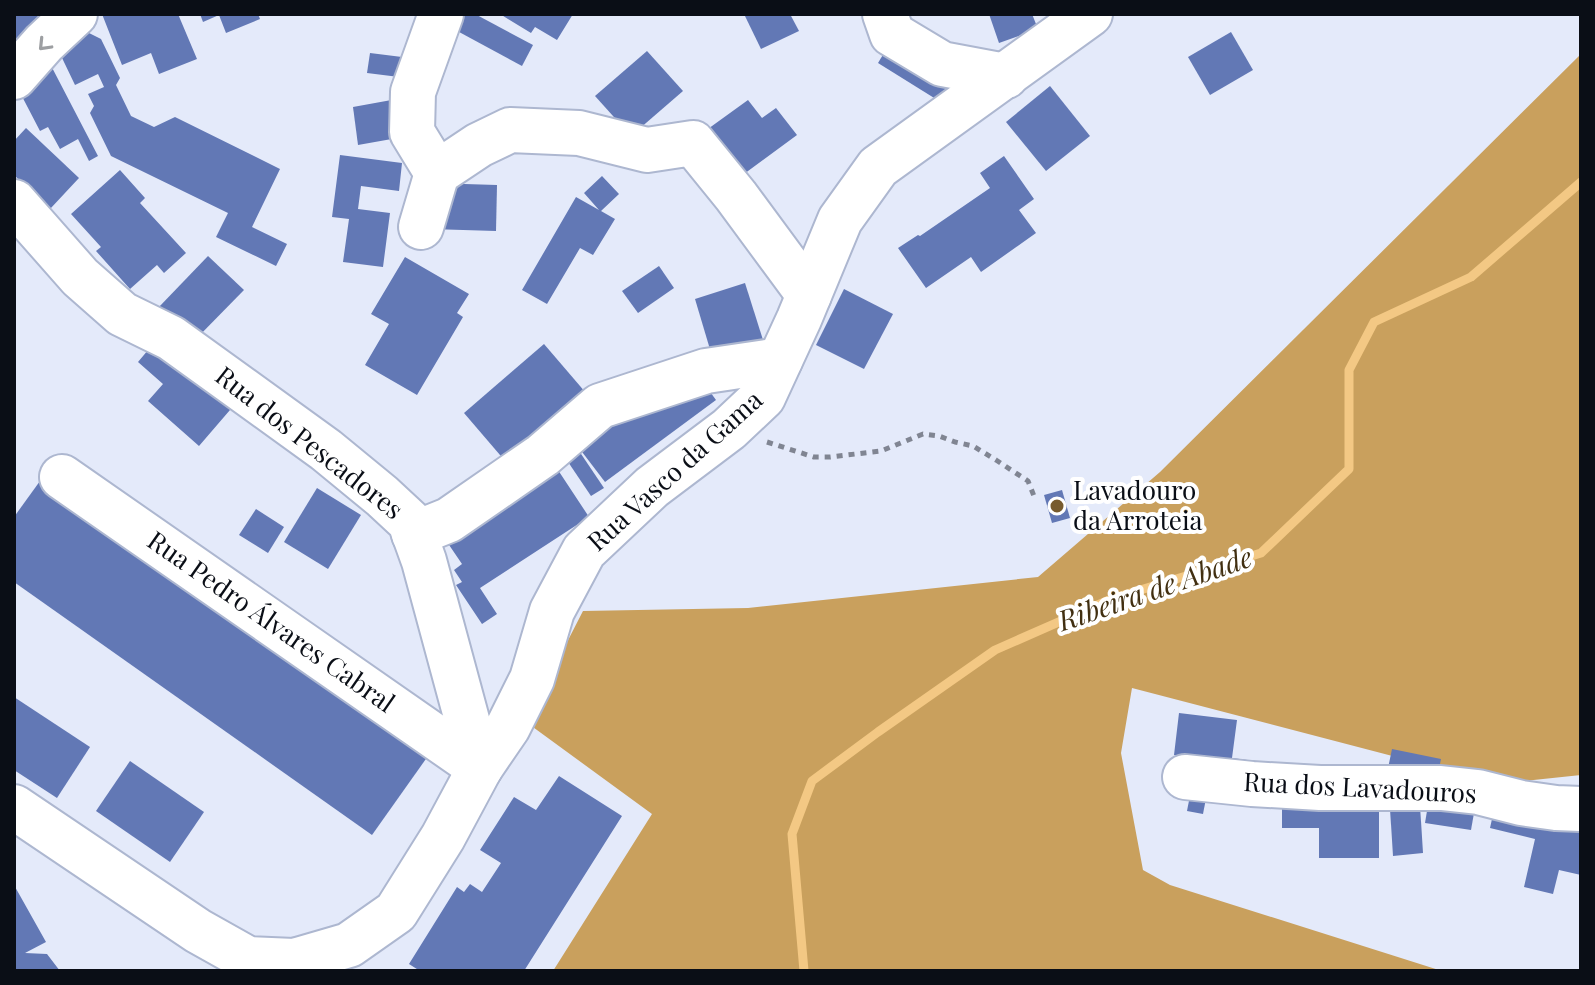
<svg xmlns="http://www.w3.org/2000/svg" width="1595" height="985" viewBox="0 0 1595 985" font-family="'Playfair Display',serif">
<rect width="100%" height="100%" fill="#e4eafa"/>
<!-- forest -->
<polygon fill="#c9a05d" points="1581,54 1581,775 1523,781 1423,764 1132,688 1121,753 1143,870 1170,885 1442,971 553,971 652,814 526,722 583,611 748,608 1038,577 1160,472"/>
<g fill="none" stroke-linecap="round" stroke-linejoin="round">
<!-- stream -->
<polyline stroke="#f3c884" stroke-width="9" points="804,971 792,834 812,781 878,732 995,650 1111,599 1261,553 1349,469 1349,370 1374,322 1471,277 1581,182"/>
</g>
<!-- building -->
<g fill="#6278b5">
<polygon points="14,14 55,14 20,48 14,42"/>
<polygon points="102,14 178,14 197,59 159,74 151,53 122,65"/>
<polygon points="200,14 258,14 260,19 226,33 219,15 203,22"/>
<polygon points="455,14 475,14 533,45 522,66 448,26"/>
<polygon points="500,14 573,14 557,40 535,27 531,33"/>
<polygon points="744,14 790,14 799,31 761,49"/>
<polygon points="989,14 1032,14 1038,29 999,43"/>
<polygon points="75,26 101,39 120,78 116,85 131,116 154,127 175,117 280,169 252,227 287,244 276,266 216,237 228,213 111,156 90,113 94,106 88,94 104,87 98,74 75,85 52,37"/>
<polygon points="1231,32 1253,70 1210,95 1188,57"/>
<polygon points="893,38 955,76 939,101 878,63"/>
<polygon points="647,51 683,91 631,136 595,96"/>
<polygon points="370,53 402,57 399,77 367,73"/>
<polygon points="46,56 98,156 89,161 78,139 60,149 48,127 40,131 14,81"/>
<polygon points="1050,86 1090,136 1046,171 1006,122"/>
<polygon points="397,99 403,137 358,145 353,107"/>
<polygon points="748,100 762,118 776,108 797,135 729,185 694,139"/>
<polygon points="26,128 79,178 50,209 14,175 14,141"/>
<polygon points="340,155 402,163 399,191 361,186 358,209 390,213 383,267 343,262 349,219 332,217"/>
<polygon points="1004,156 1034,199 1019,210 1036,233 981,272 971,257 926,288 898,248 918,235 920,236 990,188 980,173"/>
<polygon points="120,170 145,198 140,203 186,253 164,273 157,265 130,289 96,251 101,247 71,214"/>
<polygon points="602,176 619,194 601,211 615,219 593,255 580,248 547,304 522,290 576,197 599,210 584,193"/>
<polygon points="432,183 497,185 496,231 430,229"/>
<polygon points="208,256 244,290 193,342 158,308"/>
<polygon points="405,257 469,294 457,313 463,317 417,395 365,365 389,324 371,314"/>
<polygon points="659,266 674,288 638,313 622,291"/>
<polygon points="745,283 763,340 712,356 695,299"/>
<polygon points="844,289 893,314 864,369 816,345"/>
<polygon points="159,337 236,403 199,446 148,401 163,384 138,362"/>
<polygon points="544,344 586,393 506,462 464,413"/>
<polygon points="697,374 716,400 605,482 576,444"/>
<polygon points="573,442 604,488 591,496 560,450"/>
<polygon points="556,467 589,517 480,588 497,614 482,624 456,585 462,582 454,570 462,564 445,539"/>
<polygon points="40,481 428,756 372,835 14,582 14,517"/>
<polygon points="317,488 361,515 328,569 284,542"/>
<polygon points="1062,490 1070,518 1052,523 1044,495"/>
<polygon points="256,509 284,527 268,553 239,535"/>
<polygon points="14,697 90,747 57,798 14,770"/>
<polygon points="1179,713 1237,720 1232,758 1255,761 1253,776 1214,760 1174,755"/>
<polygon points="1392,749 1441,759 1436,783 1387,773"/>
<polygon points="130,761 204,812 170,862 96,811"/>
<polygon points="559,776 622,816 524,971 420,971 409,964 457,887 464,892 470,884 482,892 501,863 480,850 514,797 536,810"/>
<polygon points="1192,785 1208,788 1203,814 1187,811"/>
<polygon points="1431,787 1477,796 1471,830 1425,823"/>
<polygon points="1419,790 1423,853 1393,856 1389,793"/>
<polygon points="1379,791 1379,858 1319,858 1319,828 1282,828 1282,792"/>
<polygon points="1496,801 1581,821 1581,875 1559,870 1553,894 1524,887 1535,839 1490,828"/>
<polygon points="14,885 46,942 25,953 47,954 60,971 14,971"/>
</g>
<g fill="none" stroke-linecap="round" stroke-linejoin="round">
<!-- minor casing -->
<g stroke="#adb7d0" stroke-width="48">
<g id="minor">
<polyline points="885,14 892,34 942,64 1006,76"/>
<polyline points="14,77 44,43 75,14"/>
<polyline points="437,173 479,145 510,130 579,133 647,150 693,143 736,196 809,295"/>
<polyline points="437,173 412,132 413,92 441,14"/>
<polyline points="14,202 80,277 122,314 171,338 326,450 382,496 410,522 424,561 480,768"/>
<polyline points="421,227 437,173"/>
<polyline points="62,477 480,768"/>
<polyline points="414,534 449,520 543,455 600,406 706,371 780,360"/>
<polyline points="1185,777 1252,784 1320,788 1441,788 1478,792 1521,803 1556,808 1581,809"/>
<polyline points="14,807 198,931 248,959 294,961 349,945 396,912 443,837 480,768 508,727 532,679 552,611 584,551 652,487 729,429 763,397 799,319 840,220 878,167 1090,14"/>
</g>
</g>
<!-- path -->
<polyline stroke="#808592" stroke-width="5" stroke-dasharray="6 6" stroke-linecap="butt" points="767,442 814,457 830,457 881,451 923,434 939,436 955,442 973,446 996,460 1028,481 1034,496"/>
<!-- minor -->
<use href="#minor" stroke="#fff" stroke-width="44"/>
</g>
<!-- one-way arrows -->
<defs><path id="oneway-chevron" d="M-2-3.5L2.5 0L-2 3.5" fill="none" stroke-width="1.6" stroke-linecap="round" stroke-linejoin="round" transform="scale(2)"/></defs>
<use stroke="#9d9fa2" href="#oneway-chevron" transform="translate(44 45) rotate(134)"/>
<!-- markers -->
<circle fill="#775b2e" stroke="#fff" stroke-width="3" cx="1057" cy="506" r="8"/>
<g text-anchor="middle" stroke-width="8" stroke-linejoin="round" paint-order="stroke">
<!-- street labels -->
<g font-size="26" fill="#0a0e16" stroke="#fff">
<text transform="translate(309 443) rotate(38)" y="9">Rua dos Pescadores</text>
<text transform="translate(675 471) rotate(-42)" y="9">Rua Vasco da Gama</text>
<text transform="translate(271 622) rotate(35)" y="9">Rua Pedro Álvares Cabral</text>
<text transform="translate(1360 788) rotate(3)" y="9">Rua dos Lavadouros</text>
</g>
<!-- poi labels -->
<g font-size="26" fill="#0a0e16" stroke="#fff" text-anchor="start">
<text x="1073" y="500">Lavadouro<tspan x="1073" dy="30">da Arroteia</tspan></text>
</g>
<!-- water labels -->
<g font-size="28" font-style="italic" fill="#412f11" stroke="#fff">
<text transform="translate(1155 589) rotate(-19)" y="10">Ribeira de Abade</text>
</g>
</g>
<!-- border -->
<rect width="1595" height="985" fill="none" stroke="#0a0e16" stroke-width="32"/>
</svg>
